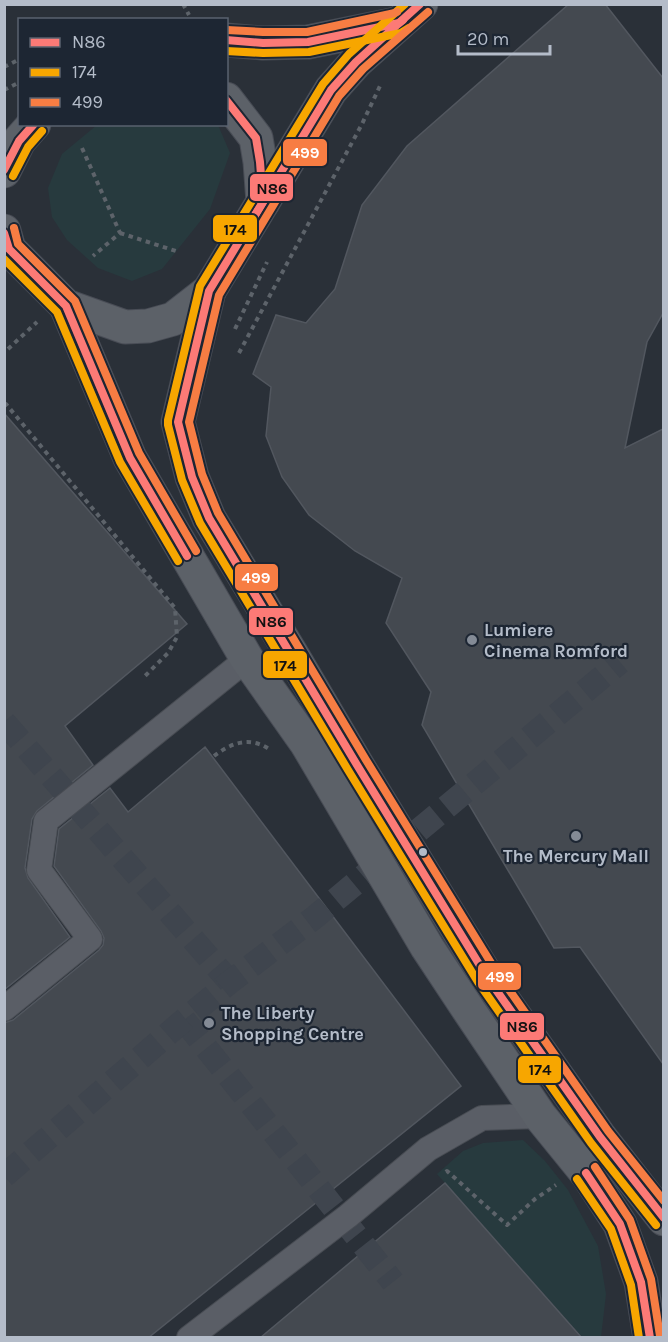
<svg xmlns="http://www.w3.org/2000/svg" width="668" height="1342" viewBox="0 0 668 1342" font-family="Karla,sans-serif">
<rect width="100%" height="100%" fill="#2a3038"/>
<!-- green -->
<g fill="#273a3e">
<polygon points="97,125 218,125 230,153 210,209 162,269 132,281 98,268 67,240 52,217 48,188 62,154"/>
<polygon points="523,1140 545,1161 568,1190 598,1246 606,1294 601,1337 582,1337 437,1174 463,1151 483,1143"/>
</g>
<!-- building -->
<g fill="#444950" stroke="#52575f" stroke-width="1.5">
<polygon points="569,4 605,4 663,78 663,313 647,342 625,448 663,429 663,1064 580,947 554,948 422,725 431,692 386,623 402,578 355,551 309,515 282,477 266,436 271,387 253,374 276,315 306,323 335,289 362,205 407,146"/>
<polygon points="4,413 187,624 65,726 93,765 37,811 32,819 25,868 28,878 70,937 4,990"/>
<polygon points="205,747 461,1086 148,1338 4,1338 4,1023 13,1020 99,950 103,945 104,938 101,931 54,866 59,829 110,788 128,812"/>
<polygon points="445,1183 582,1338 260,1338"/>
</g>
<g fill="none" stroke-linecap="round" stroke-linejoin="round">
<!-- street-tunnel -->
<g stroke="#3f454e" stroke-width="24" stroke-dasharray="24 12" stroke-linecap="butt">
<polyline points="4,722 230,982"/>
<polyline points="184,1020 393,1282"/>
<polyline points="4,1176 184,1020 230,982 315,917 620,662"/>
</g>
<!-- street casing -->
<g stroke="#484c53" stroke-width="26">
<g id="street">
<polyline points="4,1009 90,939 39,870 46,821 247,659"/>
<polyline points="189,1338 348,1216 428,1149 482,1118 540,1116"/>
</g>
</g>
<!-- primary casing -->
<g stroke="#484c55" stroke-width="35">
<g id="primary">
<polyline points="226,40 263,43 308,42 397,24"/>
<polyline points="226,99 256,138 260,162 263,202"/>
<polyline points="4,171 19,141 34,124"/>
<polyline points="4,231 9,249 66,306 125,327 148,326 173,319 209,291 331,90 356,62 421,4"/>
<polyline points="209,291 178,422 192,477 209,518 291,653 357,765 487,977 600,1137 664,1219"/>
<polyline points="66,306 130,458 247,659 307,744 427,947 468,1009 540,1116 588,1175 620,1224 641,1282 650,1338"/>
</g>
</g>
<!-- path -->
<g stroke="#5d636a" stroke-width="4" stroke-dasharray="4.5 4.5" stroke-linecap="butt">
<polyline points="183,4 189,15"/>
<polyline points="4,67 20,59"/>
<polyline points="4,90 20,82"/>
<polyline points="82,148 120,233 93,256"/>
<polyline points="120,233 179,252"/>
<polyline points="235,329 267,262"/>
<polyline points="8,349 37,322"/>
<polyline points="239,353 362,124 380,86"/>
<polyline points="4,404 6,404 175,608 177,637 168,653 144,677"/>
<path d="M214,756C231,743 249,736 269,749"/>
<polyline points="446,1172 447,1171 507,1225 535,1199 556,1185"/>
</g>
<!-- street -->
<use href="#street" stroke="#5a5e66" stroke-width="24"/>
<!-- primary -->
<use href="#primary" stroke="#5c6168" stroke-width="33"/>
<!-- bus-1 casing -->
<g stroke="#1d2633" stroke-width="12">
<g id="bus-1">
<polyline points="420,4 356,62 331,90 209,291 178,422 192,477 209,518 357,765 487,977 600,1137 664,1218"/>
<polyline points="226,40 263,43 308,42 399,23 403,20"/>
<polyline points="226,100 256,138 260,162 263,202 249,225"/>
<polyline points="4,170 19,141 34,124"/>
<polyline points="4,233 9,249 66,306 130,458 187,556"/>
<polyline points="586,1173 620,1224 641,1282 650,1338"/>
</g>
</g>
<!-- bus-2 casing -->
<g stroke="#1d2633" stroke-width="12">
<g id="bus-2">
<polyline points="405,4 349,54 323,84 200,286 168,420 168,425 182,480 200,523 348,770 478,982 591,1143 656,1225"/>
<polyline points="226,51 263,53 309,52 401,33 409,28"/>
<polyline points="13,176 28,147 42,131"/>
<polyline points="4,259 57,312 120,462 178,561"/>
<polyline points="577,1179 611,1229 631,1285 639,1338"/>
</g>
</g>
<!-- bus-3 casing -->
<g stroke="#1d2633" stroke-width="12">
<g id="bus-3">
<polyline points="428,12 363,69 339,96 219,295 189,422 202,474 218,513 366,760 496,971 608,1131 664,1201"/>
<polyline points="227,30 263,32 307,32 395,13 397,12"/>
<polyline points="14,228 18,244 75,301 139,453 196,551"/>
<polyline points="595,1167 630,1220 651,1279 660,1336"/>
</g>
</g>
<!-- bus-1 -->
<use href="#bus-1" stroke="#fc7a76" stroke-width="8"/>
<!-- bus-2 -->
<use href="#bus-2" stroke="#f7a600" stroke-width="8"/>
<!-- bus-3 -->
<use href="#bus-3" stroke="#f77d43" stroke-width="8"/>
</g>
<!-- markers -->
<g fill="#848b96" stroke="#1d2633" stroke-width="2">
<circle cx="472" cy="640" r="6"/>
<circle cx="576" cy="836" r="6"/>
<circle cx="209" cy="1023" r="6"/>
</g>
<circle fill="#b4bcc9" stroke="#1d2633" stroke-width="2" cx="423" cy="852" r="5"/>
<g text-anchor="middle" stroke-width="4.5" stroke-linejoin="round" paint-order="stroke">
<!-- poi labels -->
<g font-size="18" font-weight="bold" fill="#b4bcc9" stroke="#1d2633" text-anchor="start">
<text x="484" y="636">Lumiere<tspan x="484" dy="21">Cinema Romford</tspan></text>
<text x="576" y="862" text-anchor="middle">The Mercury Mall</text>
<text x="221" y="1019">The Liberty<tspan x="221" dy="21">Shopping Centre</tspan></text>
</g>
</g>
<g stroke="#1d2633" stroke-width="2">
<rect x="282" y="138" width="46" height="29" rx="6" fill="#f77d43"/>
<rect x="249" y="173" width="45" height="29" rx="6" fill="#fc7a76"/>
<rect x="212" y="214" width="46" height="29" rx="6" fill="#f7a600"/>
<rect x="234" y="563" width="45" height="29" rx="6" fill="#f77d43"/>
<rect x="248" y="607" width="46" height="29" rx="6" fill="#fc7a76"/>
<rect x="262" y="650" width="46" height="29" rx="6" fill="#f7a600"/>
<rect x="477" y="962" width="45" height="29" rx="6" fill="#f77d43"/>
<rect x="499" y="1012" width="46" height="29" rx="6" fill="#fc7a76"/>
<rect x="517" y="1055" width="45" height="29" rx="6" fill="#f7a600"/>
</g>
<g font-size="16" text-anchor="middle" font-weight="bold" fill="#fff">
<text x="305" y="158">499</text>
<text x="256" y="583">499</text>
<text x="500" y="982">499</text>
</g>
<g font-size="16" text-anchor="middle" font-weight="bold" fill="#111">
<text x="272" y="194">N86</text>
<text x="235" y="235">174</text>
<text x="271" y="627">N86</text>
<text x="285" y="671">174</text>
<text x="522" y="1032">N86</text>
<text x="540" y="1075">174</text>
</g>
<!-- border -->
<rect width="668" height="1342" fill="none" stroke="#b4bcc9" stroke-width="12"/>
<!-- legend -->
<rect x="18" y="18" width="210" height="108" fill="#1d2633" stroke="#59626f" stroke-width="1.5"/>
<rect x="30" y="38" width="30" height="9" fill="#fc7a76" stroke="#59626f" stroke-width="1.5"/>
<text x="72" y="48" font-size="18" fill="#b4bcc9">N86</text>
<rect x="30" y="68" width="30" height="9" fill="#f7a600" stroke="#59626f" stroke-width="1.5"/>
<text x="72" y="78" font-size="18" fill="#b4bcc9">174</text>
<rect x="30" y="98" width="30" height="9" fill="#f77d43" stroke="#59626f" stroke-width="1.5"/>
<text x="72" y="108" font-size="18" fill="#b4bcc9">499</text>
<!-- scale -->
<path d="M458 45v9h92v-9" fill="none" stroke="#b4bcc9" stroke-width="3"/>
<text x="467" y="45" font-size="18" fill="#b4bcc9" stroke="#1d2633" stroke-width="4.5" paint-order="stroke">20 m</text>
</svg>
